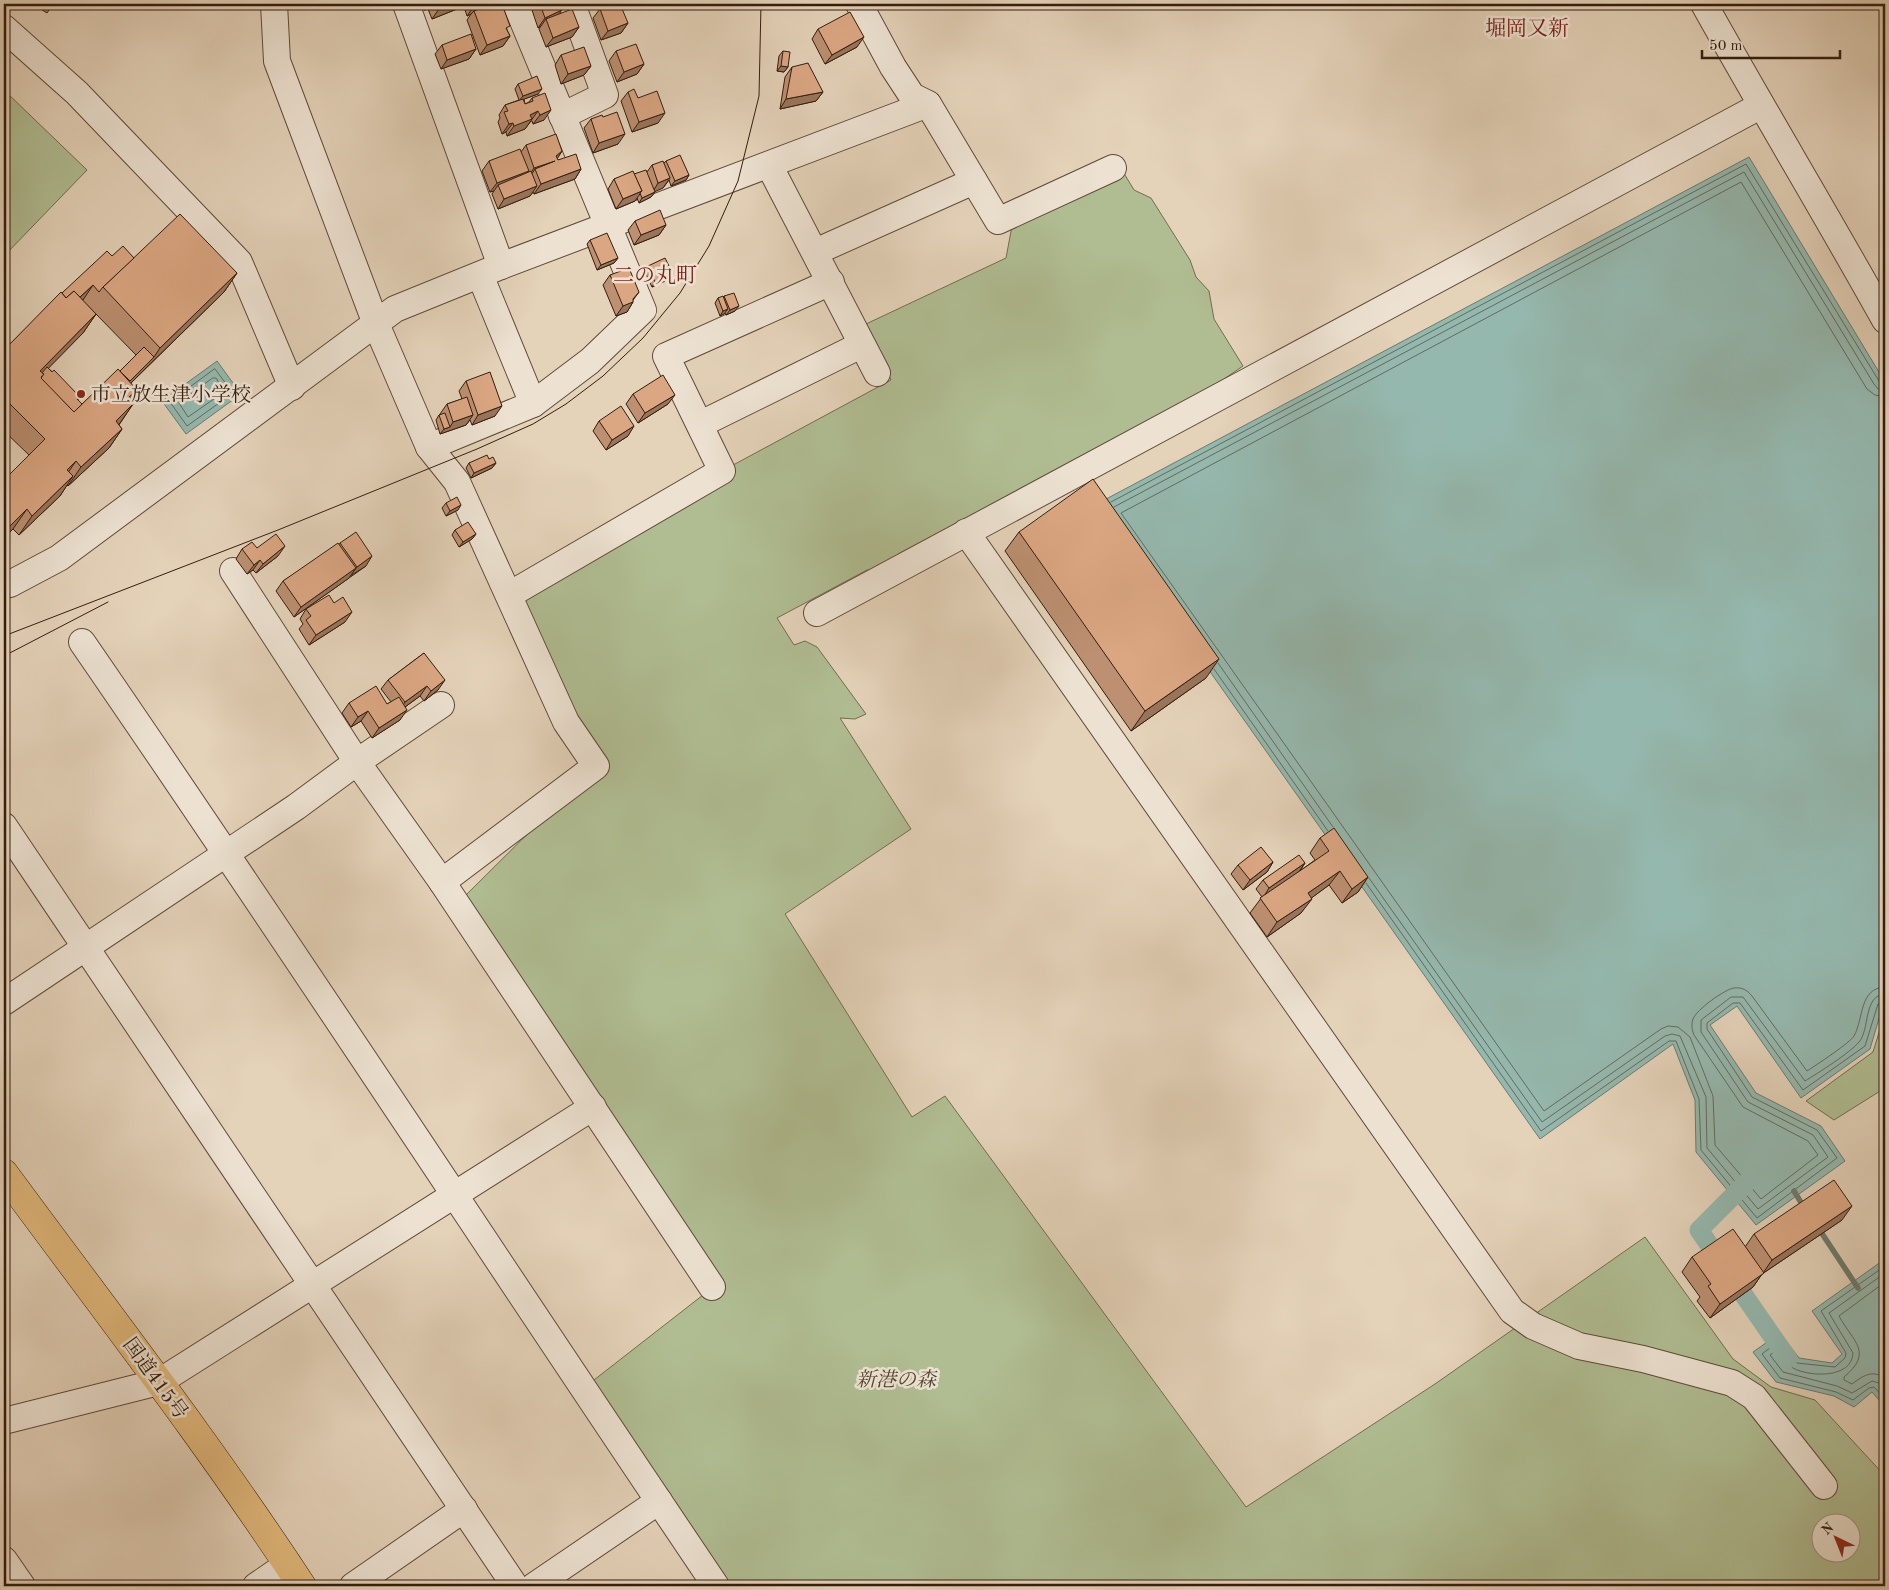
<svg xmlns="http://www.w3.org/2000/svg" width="1889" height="1590" viewBox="0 0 1889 1590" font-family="'Old Standard TT','Noto Serif JP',serif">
<rect width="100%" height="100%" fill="#e4d2b9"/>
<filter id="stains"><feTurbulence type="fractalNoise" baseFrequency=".004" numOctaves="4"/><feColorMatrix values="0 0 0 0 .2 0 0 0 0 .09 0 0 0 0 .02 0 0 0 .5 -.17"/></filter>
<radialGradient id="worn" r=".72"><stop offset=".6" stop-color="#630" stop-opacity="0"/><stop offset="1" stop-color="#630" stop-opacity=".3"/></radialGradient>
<!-- green -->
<g fill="#b0bd92" stroke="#726d50" fill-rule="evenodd">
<polygon points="4,90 87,170 4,256"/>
<path d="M1122,170L1134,190L1151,198L1190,260L1196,277L1209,291L1214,319L1243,366L1196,398L898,554L895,560L879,571L867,570L777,618L794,645L805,641L817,647L866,714L855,719L840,718L911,829L785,914L912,1117L945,1096L1246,1507L1435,1384L1645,1237L1733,1359L1771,1387L1815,1400L1885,1476V1586H717L585,1387L712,1288L466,895L596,766L509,595L722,471L891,380L866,324L1006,258L1012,226ZM1822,1522H1852V1552H1822Z"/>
<polygon points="1885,1013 1885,1088 1834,1120 1806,1101 1873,1052"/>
</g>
<!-- water -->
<g fill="#95b8ae" stroke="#6e7a6e">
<polygon points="1749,157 1885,382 1885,998 1870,1049 1801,1098 1737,1006 1710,1025 1756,1093 1821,1126 1845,1161 1756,1225 1696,1152 1695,1100 1673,1044 1540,1139 1093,506"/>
<polygon points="217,361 241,394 186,434 162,401"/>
<polygon points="1885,1259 1885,1407 1872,1392 1854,1407 1834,1396 1776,1382 1753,1352 1780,1333 1799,1358 1832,1363 1842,1354 1812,1311"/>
</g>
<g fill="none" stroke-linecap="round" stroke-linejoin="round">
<!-- shore -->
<g stroke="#646a5e" stroke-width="1">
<polygon points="215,369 233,393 187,426 170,402"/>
<polygon points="213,378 216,378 224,392 188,417 179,403"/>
<path d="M1885,397L1875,395L1867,389L1741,182L1121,513L1544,1111L1661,1029L1668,1026L1678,1027L1690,1037L1713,1096L1715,1145L1761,1199L1818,1155L1808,1141L1743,1107L1694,1035C1692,1030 1691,1025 1693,1019C1696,1010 1725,989 1734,988C1742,987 1747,990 1752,996L1807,1071C1815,1066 1851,1042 1854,1036C1864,1018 1859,988 1885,987"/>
<polyline points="1111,502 1746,164 1879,381 1885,384"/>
<polyline points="1114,507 1744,172 1874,384 1878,389 1885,390"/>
<polyline points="1218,663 1333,827"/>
<polyline points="1214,669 1328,831"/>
<path d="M1369,878L1542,1122L1665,1036L1672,1034L1680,1036L1706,1097L1707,1148L1758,1209L1828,1157L1813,1135L1748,1102L1701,1032V1020L1731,997H1743L1805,1081C1818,1073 1850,1053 1859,1042C1870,1030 1863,995 1885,994"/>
<polyline points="1366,883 1541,1131 1669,1041 1676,1041 1699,1099 1701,1150 1757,1218 1837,1158 1817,1130 1752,1097 1707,1029 1707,1023 1733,1003 1740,1003 1803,1090 1865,1046 1878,1004 1885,1001"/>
<polyline points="1885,1266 1821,1311 1846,1353 1845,1358 1835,1367 1797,1363 1779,1341 1762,1354 1780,1378 1836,1392 1853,1400 1869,1388 1874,1387 1885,1399"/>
<path d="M1885,1273L1829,1313L1853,1353C1852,1379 1809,1377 1793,1368C1787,1365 1783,1355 1778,1350L1770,1355L1783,1372L1837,1386L1852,1393L1872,1381L1879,1383L1885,1389"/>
<path d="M1885,1282L1839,1316C1853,1342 1874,1352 1844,1377V1380L1852,1384C1863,1376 1872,1369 1885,1378"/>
</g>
<!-- stream -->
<g stroke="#6e7a6e" stroke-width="5.5">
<polyline points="1794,1191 1805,1209"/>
<polyline points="1819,1229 1858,1288"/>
</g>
<!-- canal -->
<polyline stroke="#95b8ae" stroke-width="19" points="1751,1178 1699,1230 1788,1359"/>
<!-- minor casing -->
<g stroke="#604a39" stroke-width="28">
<g id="minor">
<polyline points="274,4 277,61 376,324 429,447 457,482 566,722 596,766 442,882"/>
<polyline points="406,4 501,266"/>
<polyline points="859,4 893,67 912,96 928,104 998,221 1113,168"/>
<path d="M1704,4C1763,110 1826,214 1885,320"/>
<polyline points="4,28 77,93 239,262 292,387"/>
<polyline points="562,116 605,95 572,4"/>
<polyline points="769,165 877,373"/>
<polyline points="815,252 974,181"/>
<polyline points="480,275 533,404"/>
<polyline points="701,424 861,345"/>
<polyline points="429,447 533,404 590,361 643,310 516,4"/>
<polyline points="966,532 1512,1311 1533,1326 1579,1346 1643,1359 1732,1383 1754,1397 1824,1486"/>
<polyline points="233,571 357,762 442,882 712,1287"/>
<polyline points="4,585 10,584 59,558 395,309 501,266 928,104"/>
<polyline points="509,595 722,471 666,356 831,282"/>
<polyline points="817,613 1760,106"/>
<path d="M82,642C297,954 504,1272 716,1586"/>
<polyline points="4,826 515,1586"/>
<polyline points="4,1002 296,807 357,762 441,705"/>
<polyline points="4,1421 159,1382 593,1107"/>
<polyline points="4,1560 22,1586"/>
<polyline points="256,1586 288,1564"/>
<polyline points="353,1586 464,1509"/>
<polyline points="534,1586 659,1501"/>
</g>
</g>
<!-- highway casing -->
<g stroke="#341d0e" stroke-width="29">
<path id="highway" d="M4,1173C105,1310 209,1444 302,1586"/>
</g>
<!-- minor -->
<use href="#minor" stroke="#ede2d2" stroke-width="26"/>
<!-- highway -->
<use href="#highway" stroke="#e2b97c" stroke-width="28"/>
<!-- tram -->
<g stroke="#341d0e" stroke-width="1">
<polyline points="4,636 278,530 477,449 533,424 566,404 603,376 643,338 680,293 709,246 738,181 759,96 761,4"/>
<polyline points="4,656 108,602"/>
</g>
</g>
<!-- wall -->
<g fill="#bc9071" stroke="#341d0e" fill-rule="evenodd">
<polygon points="33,4 53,4 47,13"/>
<polygon points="422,4 460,4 457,9 432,19 428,9 424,10"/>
<polygon points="463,4 502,4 507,30 510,36 503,46 480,55 467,20 471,14 467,16"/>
<polygon points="530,4 559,4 558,14 579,27 572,37 546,47 539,29 541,26 538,28"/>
<polygon points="600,9 628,23 621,33 601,40 593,18"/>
<polygon points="818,29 857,47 825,64 812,39"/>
<polygon points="442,45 476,49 469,59 441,69 435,54"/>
<polygon points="616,51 644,64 637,74 617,82 609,61"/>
<polygon points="783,51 788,67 784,72 777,71 779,56"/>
<polygon points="561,55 591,66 584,75 561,84 555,65"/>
<polygon points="792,67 823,92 816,101 780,109 785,77"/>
<polygon points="518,84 538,94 524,99 525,104 529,102 532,98 544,120 533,124 532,121 531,121 525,129 507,136 506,132 502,134 498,122 500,118 499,115 505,105 519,100 515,89"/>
<polygon points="628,92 638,98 658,123 632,132 621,101"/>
<polygon points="603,117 618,144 593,153 584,128 591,119"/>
<polygon points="526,145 562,151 557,158 558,160 581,169 575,179 534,194 533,192 530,196 498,209 492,194 494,191 490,192 482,171 489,161 521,152"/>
<polygon points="666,161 689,175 686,180 671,186 669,180 663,188 654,191 655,192 651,197 639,203 637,198 635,201 616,209 608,189 614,179 634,174 647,172 652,165 664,163"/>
<polygon points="635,221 666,225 659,235 634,245 628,230"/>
<polygon points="590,240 618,258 614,263 597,270 587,244"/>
<path d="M112,256L134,258L237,273L224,292L131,383L130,400L133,404L119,425L122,429L109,448L68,486L67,485L60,496L19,535L13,529L4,538V480L29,455L4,431V350L62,293ZM96,314L136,355L120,371L82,404L78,400L80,397L48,368L83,333Z"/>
<polygon points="648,266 670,268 667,273 665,281 652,287 644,270"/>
<polygon points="610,275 633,302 627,312 616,316 603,285"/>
<polygon points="724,296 735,311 726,315 725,313 720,316 715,303 718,298 723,297"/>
<polygon points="466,381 495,416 472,425 470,420 466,425 440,434 436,420 439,415 440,415 440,414 447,404 462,399 459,391"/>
<polygon points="633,394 668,404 638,423 626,404"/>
<polygon points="599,421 628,436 606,450 593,431"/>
<polygon points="489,459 496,463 492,468 471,478 466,468 469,463"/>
<polygon points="446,503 458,510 446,516 442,508"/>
<polygon points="455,530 476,534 472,539 459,547 452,535"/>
<polygon points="1019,532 1206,678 1131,731 1005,551"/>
<polygon points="340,543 366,566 294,617 276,591 283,581 339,545"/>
<polygon points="257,548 278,556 256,573 253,570 247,574 236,559 242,549"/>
<polygon points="334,603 345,622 309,645 299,629 303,624 300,619 306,609"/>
<polygon points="424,653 438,690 424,701 420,696 405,707 400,720 372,738 361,721 351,727 342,713 349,703 387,704 391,702 381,689 388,680"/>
<polygon points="1320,838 1368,877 1358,892 1342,903 1329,885 1311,898 1301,913 1267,937 1250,913 1262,897 1256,889 1263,880 1305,863 1300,871 1315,860 1310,853"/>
<polygon points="1273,862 1267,872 1243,890 1231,874 1238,865"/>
<polygon points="1842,1220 1762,1274 1753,1287 1710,1318 1697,1301 1700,1297 1682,1272 1692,1257 1745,1247 1754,1234"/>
</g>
<!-- shaded-wall -->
<g fill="#99755c" stroke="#341d0e">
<polygon points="429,4 432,4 428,9 424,10"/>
<polygon points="452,4 460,4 457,9 432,19 439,9"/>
<polygon points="480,4 498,4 474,11 471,14 467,16 474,6"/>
<polygon points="562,10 555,19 546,19 541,26 538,28 545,18"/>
<polygon points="628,23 621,33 601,40 608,31"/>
<polygon points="579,27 572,37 546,47 553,38"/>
<polygon points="510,36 503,46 480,55 487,45"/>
<polygon points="864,37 857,47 825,64 832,55"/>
<polygon points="476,49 469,59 441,69 447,60"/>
<polygon points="644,64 637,74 617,82 624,72"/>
<polygon points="591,66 584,75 561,84 568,74"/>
<polygon points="781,66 788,67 784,72 777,71"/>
<polygon points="542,89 538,94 519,101 523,96"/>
<polygon points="823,92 816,101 780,109 786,99"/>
<polygon points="551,110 544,120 533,124 540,115"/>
<polygon points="538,111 525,129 507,136 514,126 530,115"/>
<polygon points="665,113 658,123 632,132 639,122"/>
<polygon points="513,123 506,132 502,134 509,124"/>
<polygon points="625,134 618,144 593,153 599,143"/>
<polygon points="562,151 556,161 535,169 529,178 527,178 534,168 556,156"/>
<polygon points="581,169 575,179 534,194 541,184"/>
<polygon points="529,171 522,180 498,185 494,191 490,192 497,183"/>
<polygon points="689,175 686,180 671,186 675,181"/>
<polygon points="670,178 663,188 652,193 658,183"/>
<polygon points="537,186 530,196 498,209 504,199"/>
<polygon points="642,191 635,201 616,209 623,199"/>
<polygon points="655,192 651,197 639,203 642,198"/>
<polygon points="666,225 659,235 634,245 641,235"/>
<polygon points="618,258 614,263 597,270 601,265"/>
<polygon points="237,273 224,292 147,367 115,399 122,389 154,357 160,348"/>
<polygon points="668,276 665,281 652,287 655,282"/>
<polygon points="93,285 83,300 76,301"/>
<polygon points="639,292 631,303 633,302 627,312 616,316 623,306 633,299"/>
<polygon points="739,306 735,311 726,315 730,310"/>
<polygon points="728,309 724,314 720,316 723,311"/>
<polygon points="96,314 83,333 35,382 40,371"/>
<polygon points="137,390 124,409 128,398"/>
<polygon points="675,395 668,404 638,423 645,413"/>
<polygon points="133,404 120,423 102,441 116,421"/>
<polygon points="502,406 495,416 472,425 478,415"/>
<polygon points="473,415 466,425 440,434 444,429 450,427 453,422"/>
<polygon points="634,426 628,436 606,450 612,440"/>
<polygon points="122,429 109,448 68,486 81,467"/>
<polygon points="76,461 63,480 67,470"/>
<polygon points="496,463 492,468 471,478 474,473"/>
<polygon points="73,476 60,496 19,535 32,516"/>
<polygon points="461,505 458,510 446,516 450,511"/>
<polygon points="27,509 13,529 4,538 4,534 9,527"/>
<polygon points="476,534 472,539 459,547 463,542"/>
<polygon points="285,546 278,556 256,573 263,564"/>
<polygon points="372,556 366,566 350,576 357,567"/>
<polygon points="260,560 253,570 247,574 254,565"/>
<polygon points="356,568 349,578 294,617 301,607"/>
<polygon points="352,612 345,622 309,645 316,635"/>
<polygon points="1219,659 1206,678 1131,731 1145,711"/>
<polygon points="445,680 438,690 424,701 431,691"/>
<polygon points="427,686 420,696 398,712 405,702"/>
<polygon points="407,710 400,720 372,738 379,728"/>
<polygon points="368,711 361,721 351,727 358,717"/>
<polygon points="1273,862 1267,872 1243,890 1250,880"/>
<polygon points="1305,863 1298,873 1263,898 1269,888"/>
<polygon points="1340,871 1329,885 1298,908 1308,893"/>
<polygon points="1368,877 1358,892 1342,903 1352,889"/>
<polygon points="1312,899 1301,913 1267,937 1277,922"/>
<polygon points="1852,1206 1842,1220 1762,1274 1753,1287 1710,1318 1720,1304 1763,1273 1772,1260"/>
</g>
<!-- building -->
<g fill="#dba783" stroke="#341d0e">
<polygon points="437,4 452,4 439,9"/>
<polygon points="473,4 480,4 474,6"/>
<polygon points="491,4 502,4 510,26 506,28 510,36 487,45 474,11"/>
<polygon points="540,4 559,4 562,10 545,18"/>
<polygon points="612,4 620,4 628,23 608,31 600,9"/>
<polygon points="572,9 579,27 553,38 546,19"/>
<polygon points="850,12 864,37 832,55 818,29"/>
<polygon points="471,34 476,49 447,60 442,45"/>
<polygon points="636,44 644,64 624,72 616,51"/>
<polygon points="584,47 591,66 568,74 561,55"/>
<polygon points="783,51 790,52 788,67 781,66"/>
<polygon points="808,63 823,92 786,99 792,67"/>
<polygon points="537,76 542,89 523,96 518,84"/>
<polygon points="634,89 638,98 657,91 665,113 639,122 628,92"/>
<polygon points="545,93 551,110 540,115 538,111 530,115 532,119 514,126 513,123 509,124 504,112 508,111 505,105 523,99 525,104 533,101 532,98"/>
<polygon points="617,112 625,134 599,143 591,119 602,115 603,117"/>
<polygon points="556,134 562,151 556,156 558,160 576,154 581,169 541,184 535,169 555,161 534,168 526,145"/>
<polygon points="520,149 529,171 497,183 489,161"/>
<polygon points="680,155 689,175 675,181 666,161"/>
<polygon points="663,161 670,178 658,183 652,165"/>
<polygon points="646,170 655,192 642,198 640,193 642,191 634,174"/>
<polygon points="531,171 537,186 504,199 498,185"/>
<polygon points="633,171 642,191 623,199 614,179"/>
<polygon points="660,210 666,225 641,235 635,221"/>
<polygon points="180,214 237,273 160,348 103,287"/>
<polygon points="607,233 618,258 601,265 590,240"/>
<polygon points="123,246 134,258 103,287 99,292 93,285 80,297 74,291 66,298 62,293 107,251 112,256"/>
<polygon points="665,258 670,268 666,271 668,276 655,282 648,266"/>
<polygon points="629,268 639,292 633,299 633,302 623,306 610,275"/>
<polygon points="74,291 96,314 40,371 44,374 41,377 74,412 118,369 137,390 128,398 133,404 116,421 122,429 81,467 76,461 67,470 73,476 32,516 27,509 9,527 4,522 4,493 7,489 4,486 4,480 45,439 4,398 4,350 61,292 66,298"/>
<polygon points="734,293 739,306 730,310 724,296"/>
<polygon points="723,296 728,309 723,311 718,298"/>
<polygon points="144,347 154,357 130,381 120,371"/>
<polygon points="47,367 52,372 54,370 80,397 77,399 82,404 74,412 41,378 44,374 42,373"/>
<polygon points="490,372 502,406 478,415 466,381"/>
<polygon points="663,375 675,395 645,413 633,394"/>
<polygon points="467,397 473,415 453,422 447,404"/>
<polygon points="621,406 634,426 612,440 599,421"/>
<polygon points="445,413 450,427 444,429 439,415"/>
<polygon points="487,455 489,459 493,457 496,463 474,473 469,463"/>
<polygon points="1093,479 1219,659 1145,711 1019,532"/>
<polygon points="457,497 461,505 450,511 446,503"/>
<polygon points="468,522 476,534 463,542 455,530"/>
<polygon points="356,532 372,556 357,567 340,543"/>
<polygon points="276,534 285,546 263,564 260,560 254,565 242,549 252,542 257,548"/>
<polygon points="338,543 356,568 301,607 283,581"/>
<polygon points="329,595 334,603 343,597 352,612 316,635 306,620 311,616 306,609"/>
<polygon points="424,653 445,680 431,691 427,686 405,702 388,680"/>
<polygon points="376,686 387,704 399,697 407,710 379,728 368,711 358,717 349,703"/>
<polygon points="1334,828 1368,877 1352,889 1340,871 1308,893 1312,899 1277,922 1260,898 1329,851 1320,838"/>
<polygon points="1261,847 1273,862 1250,880 1238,865"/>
<polygon points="1299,855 1305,863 1269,888 1263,880"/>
<polygon points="1834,1180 1852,1206 1772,1260 1754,1234"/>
<polygon points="1733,1229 1764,1273 1720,1304 1708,1286 1711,1284 1692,1257"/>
</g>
<!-- markers -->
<circle fill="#8f2418" stroke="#ede2d2" stroke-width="2" cx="81" cy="394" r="5"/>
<g text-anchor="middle" stroke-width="5" stroke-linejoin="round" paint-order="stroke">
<!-- poi labels -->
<g font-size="20" fill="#341d0e" stroke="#ede2d2" text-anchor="start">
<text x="91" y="401">市立放生津小学校</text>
</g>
<!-- street labels -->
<g font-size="20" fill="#341d0e" stroke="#ede2d2">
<text transform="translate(156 1378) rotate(54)" y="7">国道415号</text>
</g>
<!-- park labels -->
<g font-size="20" font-style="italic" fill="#53452f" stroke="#ede2d2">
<text x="896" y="1386">新港の森</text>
</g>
<!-- neighbourhood labels -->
<g font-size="21" fill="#7a1f14" stroke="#ede2d2">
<text x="1527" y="35">堀岡又新</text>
<text x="655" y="282">二の丸町</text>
</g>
</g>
<!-- margin -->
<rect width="1889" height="1590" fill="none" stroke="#e4d2b9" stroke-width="20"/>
<rect x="5" y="5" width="1879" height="1580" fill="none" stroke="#341d0e" stroke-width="2.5"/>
<rect x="10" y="10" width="1869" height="1570" fill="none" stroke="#341d0e"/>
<!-- north arrow -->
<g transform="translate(1836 1538) rotate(317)"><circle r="24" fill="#ede2d2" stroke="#a39384"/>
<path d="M0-4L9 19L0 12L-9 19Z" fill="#8f2418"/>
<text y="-8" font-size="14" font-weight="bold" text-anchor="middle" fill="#341d0e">N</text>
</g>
<!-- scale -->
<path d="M1702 50v8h138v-8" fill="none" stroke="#341d0e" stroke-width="2.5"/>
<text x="1709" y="50" font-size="15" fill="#341d0e" stroke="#ede2d2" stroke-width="4" paint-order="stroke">50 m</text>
<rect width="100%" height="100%" filter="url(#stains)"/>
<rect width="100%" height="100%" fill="url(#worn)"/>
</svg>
